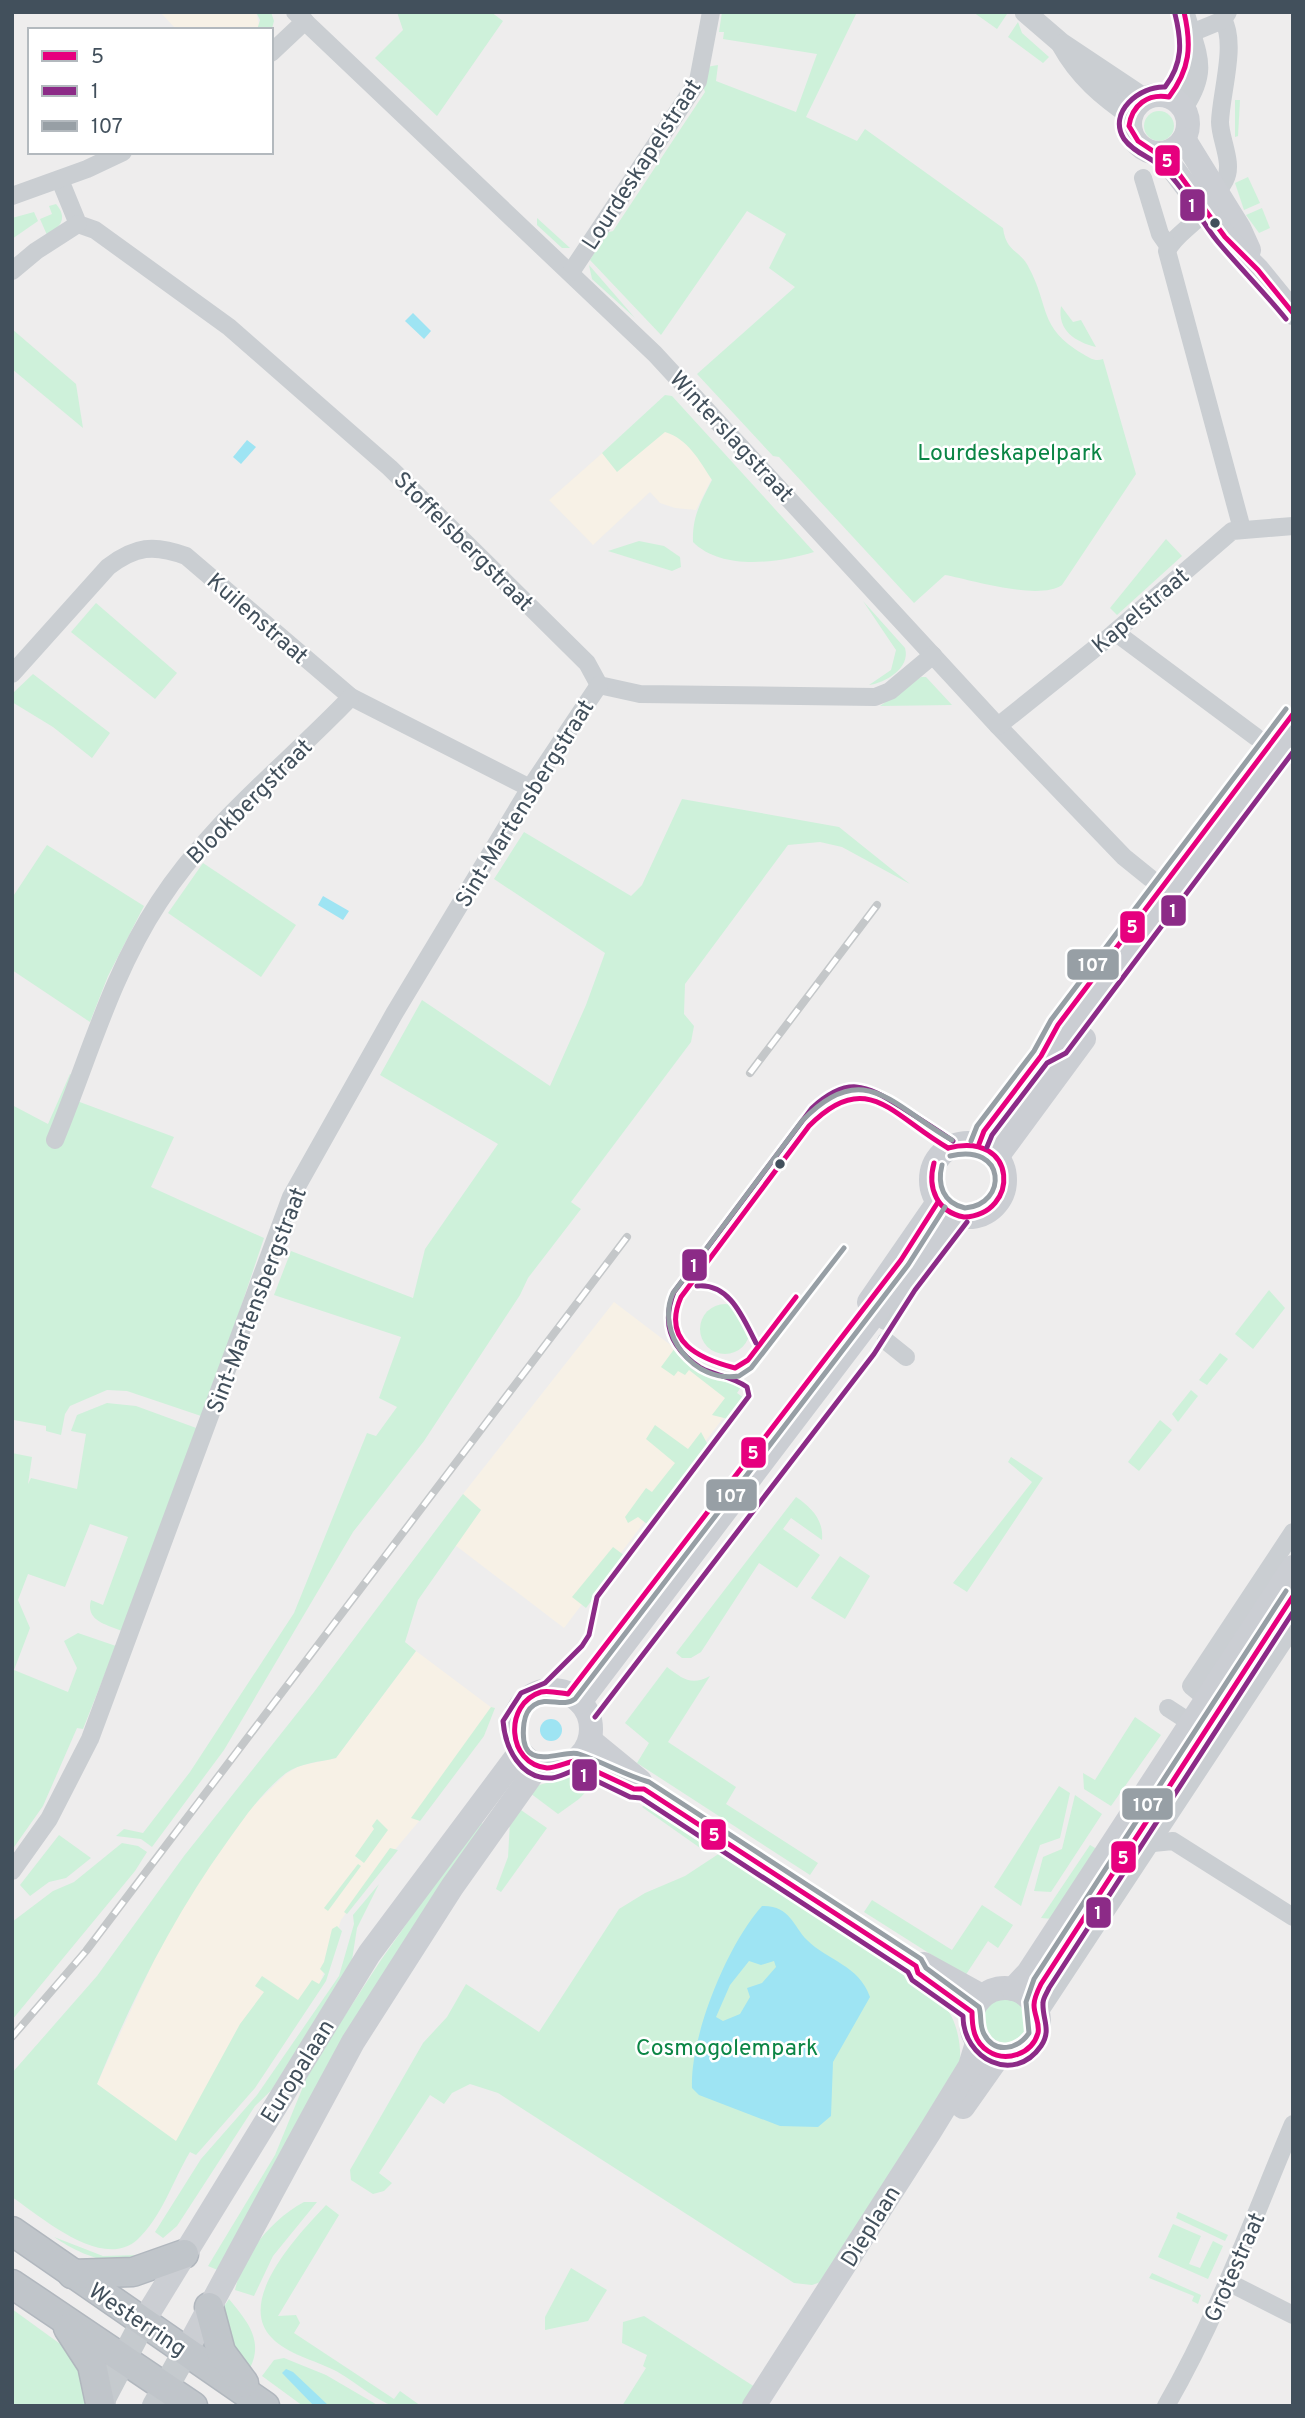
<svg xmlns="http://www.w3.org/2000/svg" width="1305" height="2418" viewBox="0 0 1305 2418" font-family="Overpass,sans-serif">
<rect width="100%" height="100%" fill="#eeeded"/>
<!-- commercial -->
<g fill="#f7f1e6">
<polygon points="160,12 256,12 259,25 257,30 177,30"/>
<polygon points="661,430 693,441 715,472 696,510 675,508 660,503 650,492 593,545 549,500 608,448"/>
<polygon points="614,1302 739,1397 564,1628 455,1545 481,1510 463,1494"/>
<polygon points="416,1651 492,1708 420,1820 371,1878 341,1920 320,1983 282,2039 181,2145 97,2084 155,1958 189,1895 252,1807 286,1774 299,1766 336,1758"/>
</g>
<!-- green -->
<g fill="#cef1da">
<polygon points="256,12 271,12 274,21 271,32 257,30 260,20"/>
<polygon points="397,12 491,12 503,21 437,116 375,58 403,30"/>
<path d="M722,12H857L806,117L857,141L865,129L1003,228C1006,253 1021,250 1029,268C1050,307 1038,327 1083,354C1090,358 1095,362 1103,359L1136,474L1062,585C1039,601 972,580 945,575L914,603L779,457L773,456L697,374L795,287L769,268L786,234L747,211L661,335L590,260L606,233L613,231L705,92L702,84L706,67L718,65L716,81L796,112L817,54L723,39L724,32H719Z"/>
<polygon points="973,12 1004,12 1007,14 997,29"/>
<polygon points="1018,22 1022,33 1049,57 1043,63 1008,37"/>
<polygon points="1235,100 1240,100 1238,136 1235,137"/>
<circle cx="1159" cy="126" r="15"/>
<polygon points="1248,177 1260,203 1244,210 1235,183"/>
<path d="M56,204C68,218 61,227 47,235L40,219L52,214L49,206Z"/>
<polygon points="1262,208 1270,228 1259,233 1246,215"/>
<polygon points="34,212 38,221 12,239 12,218"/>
<polygon points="537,218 570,248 562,248 537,225"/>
<polygon points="589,265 635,318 592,279"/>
<path d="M1061,306L1073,322L1081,320L1096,347C1075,342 1057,330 1061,306Z"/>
<polygon points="12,329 76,384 83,428 12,369"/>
<path d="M665,395L672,396L814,552C778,563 722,571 693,542C692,516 701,502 712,480C699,460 688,439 665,432L617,472L602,453Z"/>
<polygon points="1166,539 1182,556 1117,615 1110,608"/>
<polygon points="639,541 664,546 680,557 681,567 672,571 608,551"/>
<path d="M863,601L905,648C911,668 885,683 869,685L891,670L896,650Z"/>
<polygon points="96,603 177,673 155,699 71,632"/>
<polygon points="33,674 110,733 92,758 53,727 12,702 12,694"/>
<polygon points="921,677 926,677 952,705 880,706"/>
<polygon points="682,799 839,827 910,884 842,847 820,842 788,845 685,984 684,1014 694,1026 691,1042 571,1202 581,1209 528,1278 520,1295 424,1441 353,1532 224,1750 152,1847 141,1839 116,1836 124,1829 143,1833 190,1772 294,1613 367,1433 376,1436 397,1407 379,1398 401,1337 274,1295 291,1251 413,1298 425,1249 498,1144 380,1075 422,1000 550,1086 586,1005 605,953 494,879 524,832 631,896 642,885"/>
<polygon points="47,845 144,906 108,976 90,1022 12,970 12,898"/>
<polygon points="203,863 296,925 261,977 168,913"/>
<polygon points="70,1074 76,1078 77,1101 174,1137 151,1187 264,1238 204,1417 127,1391 107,1390 70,1406 65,1414 61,1435 46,1431 46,1426 14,1420 12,1425 12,1105 48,1124"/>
<polygon points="1269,1290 1285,1308 1253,1349 1235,1334"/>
<circle cx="725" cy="1329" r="25"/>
<polygon points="675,1348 705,1367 730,1376 743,1384 737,1393 744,1398 728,1419 712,1415 725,1398 689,1370 685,1375 678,1371 674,1376 661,1367"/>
<polygon points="1220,1353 1228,1359 1207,1385 1199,1380"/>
<polygon points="1191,1390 1198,1396 1178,1422 1172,1414"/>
<path d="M107,1403L136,1406L199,1429L122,1631C107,1625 85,1621 91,1600L103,1605L128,1537L90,1524L65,1587L28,1574L18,1600L30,1628L14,1670L68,1692L77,1668L64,1641L78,1633L116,1646L83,1729L77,1728L43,1806L12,1850V1453L32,1457L28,1484L31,1478L77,1489L86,1434L71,1431L77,1415Z"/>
<polygon points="1160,1420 1172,1430 1139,1471 1128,1462"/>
<polygon points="655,1425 688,1449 701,1432 708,1445 647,1524 638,1517 628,1523 625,1517 646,1488 652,1492 675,1463 646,1439"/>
<polygon points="1011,1457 1043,1478 967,1592 953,1583 1032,1482 1008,1462"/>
<path d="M463,1494L481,1510L418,1600L405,1642L416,1651L336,1758C320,1762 300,1763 286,1773C262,1792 244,1818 227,1842C173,1917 132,1999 97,2084L176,2141L240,2024L264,1992L255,1986L262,1976L298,2000L312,1980L319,1984L325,1974L320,1969L324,1962L332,1929L337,1926L342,1931L326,1981L255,2088L196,2155L190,2152C173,2180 162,2217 137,2240C102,2271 40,2216 12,2197V2073L97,1976L184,1856L314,1692Z"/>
<path d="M796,1497C811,1507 824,1520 822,1540L791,1518L783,1529L820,1555L797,1588L759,1563L701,1652L691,1658H682L676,1653Z"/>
<polygon points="613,1547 625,1556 586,1608 572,1597"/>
<polygon points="840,1556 870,1576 845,1619 811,1598"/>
<path d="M667,1667C683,1679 691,1686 710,1676L668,1742L736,1787L726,1804L818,1863L810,1875L637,1763L649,1743L625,1723Z"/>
<polygon points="491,1707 495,1708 484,1736 420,1821 411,1818"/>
<polygon points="1135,1717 1161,1735 1111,1806 1084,1789 1083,1773 1095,1780"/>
<polygon points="580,1774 599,1778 579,1799 558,1814 530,1793 539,1785"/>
<polygon points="1059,1786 1070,1793 1060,1838 1040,1845 1021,1906 994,1887"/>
<polygon points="1075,1795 1102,1814 1051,1892 1034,1891 1043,1857 1062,1849"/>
<polygon points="647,1803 703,1840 703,1850 642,1807"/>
<polygon points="518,1808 547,1828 501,1892 496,1889 508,1857 510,1821"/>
<polygon points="377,1819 388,1830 364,1863 355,1856 374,1829 372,1826"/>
<polygon points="479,1821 485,1826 220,2271 208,2266 275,2155 307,2077 325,2046 381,1960"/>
<polygon points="59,1835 91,1858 66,1878 49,1882 30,1896 20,1885"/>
<polygon points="122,1843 138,1846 147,1852 135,1871 12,2020 12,1922 53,1891 74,1882"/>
<polygon points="1090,1845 1102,1852 1053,1919 1041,1918"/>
<polygon points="390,1848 398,1850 347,1914 344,1912"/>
<path d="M720,1853H726L946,2000L943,2005C957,2017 963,2050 959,2069L821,2282L812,2285L794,2283L498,2093L470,2084L452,2093L444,2104L430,2095L379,2173L392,2183L384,2191L373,2194L351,2180L350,2170L423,2043L447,2017L466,1984L539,2032L619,1909L645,1893L685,1876Z"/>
<polygon points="358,1864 361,1866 328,1911 324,1908"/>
<polygon points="379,1884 357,1928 352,1960 280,2082 255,2106 177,2226 163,2238 155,2232 201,2159 257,2095 339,1976 354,1924 353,1915"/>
<polygon points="872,1900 952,1950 982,1905 1013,1925 998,1948 988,1941 965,1976 864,1912"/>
<circle cx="1006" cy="2023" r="25"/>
<path d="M304,2202H317L273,2256L254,2296L235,2290C243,2254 272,2219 304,2202Z"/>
<path d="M326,2205L339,2215L278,2316L296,2315L300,2323L294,2333L394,2399L400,2391L421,2406C413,2406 402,2408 394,2406C376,2401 352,2379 334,2370C314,2360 287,2354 272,2338C234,2300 301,2232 326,2205Z"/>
<polygon points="1178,2212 1228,2235 1225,2241 1176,2218"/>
<polygon points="1173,2224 1201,2236 1189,2264 1200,2268 1213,2241 1223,2246 1208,2279 1158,2257"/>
<path d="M54,2237L103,2256L139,2255C114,2271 76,2252 54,2237Z"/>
<polygon points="571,2268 607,2290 588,2321 545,2330 545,2317"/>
<polygon points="1152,2273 1201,2295 1198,2304 1192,2301 1194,2296 1149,2278"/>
<path d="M229,2299C247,2321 264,2340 250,2368L232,2351L221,2311Z"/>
<polygon points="12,2309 63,2346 84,2377 87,2406 12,2406"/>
<polygon points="644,2316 755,2387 742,2406 622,2406 646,2368 643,2366 647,2355 622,2343 623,2322"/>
<polygon points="284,2358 326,2375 379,2406 329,2406 283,2373 314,2406 303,2406 262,2376 274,2360"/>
</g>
<!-- water -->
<g fill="#9ee4f3" fill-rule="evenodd">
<polygon points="413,313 431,331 424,339 405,321"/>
<polygon points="247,440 256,447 241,464 233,457"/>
<polygon points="323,896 349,911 343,920 318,905"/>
<circle cx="551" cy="1730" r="11"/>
<path d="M762,1906C790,1905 793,1926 807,1940C828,1961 859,1965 870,1997L833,2062L831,2116L818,2127L780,2126L699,2095L692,2088C690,2036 727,1945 762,1906ZM749,1961L761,1965L774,1961L776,1967L762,1983L747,1988L750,1997L740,2014L723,2021L716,2017L730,1985Z"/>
<polygon points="286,2369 293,2372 329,2406 314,2406 282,2373"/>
</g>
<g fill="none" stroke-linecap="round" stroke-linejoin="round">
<!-- trunk casing -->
<g stroke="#b1b7be" stroke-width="31">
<g id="trunk">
<polyline points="12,2231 265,2406"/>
<polyline points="72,2274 133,2272 184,2254"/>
<polyline points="12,2284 193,2406"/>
<polyline points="209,2307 221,2352 244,2383"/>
<polyline points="68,2328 92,2365 100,2403"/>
</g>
</g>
<!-- minor -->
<g stroke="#caced2" stroke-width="18">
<polyline points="295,12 655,354 998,726 1124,857 1150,878"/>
<path d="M1223,20C1237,43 1221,93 1220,122C1220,139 1234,164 1225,180C1219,191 1204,211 1196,220C1185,231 1174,237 1167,251L1242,529"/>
<polyline points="1189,34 1223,20 1228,12"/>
<polyline points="271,53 305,21"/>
<polyline points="1143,178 1160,234 1169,247"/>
<polyline points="60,180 78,224 95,230 229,327 390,468 587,663 599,685 640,694 875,697 890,691 933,655"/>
<polyline points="12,196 87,169 123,152"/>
<polyline points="12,271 36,251 78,224"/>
<polyline points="571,272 698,81 711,12"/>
<polyline points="1115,632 1256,737"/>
<path d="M12,674L108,567C135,546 154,544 186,556L351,697L530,788"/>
<polyline points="998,726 1108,638 1232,531 1293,526"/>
<path d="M55,1140C88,1060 111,975 159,902C210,823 286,765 351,697"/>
<polyline points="885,1321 902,1295"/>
<polyline points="886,1341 906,1357"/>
<polyline points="1207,1699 1191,1686 1293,1532"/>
<polyline points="1168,1708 1191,1723"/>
<polyline points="1153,1843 1173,1841 1293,1917"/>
<polyline points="12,1871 49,1819 90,1739 291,1197 394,1014 530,788 599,685"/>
<polyline points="1038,2014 1293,1627"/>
<polyline points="1228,2282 1293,2315"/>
<path d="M1166,2406C1218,2316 1253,2219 1293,2124"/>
</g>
<!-- tertiary -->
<g stroke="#caced2" stroke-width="21">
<polyline points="1025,12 1061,43 1145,99"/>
<path d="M1062,45C1079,76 1103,96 1132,116"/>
<polyline points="1169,97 1180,82 1192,47"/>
<path d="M1183,107C1209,68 1195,54 1184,12"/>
</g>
<!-- secondary -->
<g stroke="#cbced3" stroke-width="24">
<circle cx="1159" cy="124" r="29"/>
<polyline points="1184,139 1239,228 1249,250"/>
<polyline points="1161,153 1225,237 1258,270 1293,313"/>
<circle cx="968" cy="1180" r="37"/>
<polyline points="979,1144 984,1131 1041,1056 1059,1048 1293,737"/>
<polyline points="997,1157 1084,1039"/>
<polyline points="869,1302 938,1202"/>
<circle cx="552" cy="1729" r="39"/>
<polyline points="580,1702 889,1295 908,1285 960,1217"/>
<polyline points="590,1740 640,1781 644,1789 916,1966 924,1964 982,1996"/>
<circle cx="1005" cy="2022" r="34"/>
<polyline points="1013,1989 1028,1973 1293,1567"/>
<polyline points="1034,2003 1041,1984 1058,1958"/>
<polyline points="963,2107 999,2056"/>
<polyline points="143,2322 369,1954 520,1752"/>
<polyline points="186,2351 353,2042 452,1887 538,1766"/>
<polyline points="754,2406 929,2133 970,2066 977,2043"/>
</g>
<!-- primary -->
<g stroke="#c5cace" stroke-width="26">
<polyline points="99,2406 143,2322"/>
<polyline points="155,2406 186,2351"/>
</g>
<!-- trunk -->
<use href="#trunk" stroke="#c0c5ca" stroke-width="28"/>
<!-- rail casing -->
<g stroke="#c4c7c9" stroke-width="8">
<g id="rail">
<polyline points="750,1073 877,905"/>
<polyline points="12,2037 86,1951 627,1237"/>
</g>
</g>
<!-- rail -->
<use href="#rail" stroke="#fff" stroke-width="5" stroke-dasharray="16" stroke-linecap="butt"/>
<!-- bus-1 casing -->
<g stroke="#fff" stroke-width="10">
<g id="bus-1">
<path d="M1184,12C1192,46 1190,69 1169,97C1148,93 1132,105 1129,126L1138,141L1171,163L1225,237L1258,270L1293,313"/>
<polyline points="979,1144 984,1131 1041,1056 1058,1025 1293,714"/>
<path d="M934,1163C927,1188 937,1212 964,1217C1020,1215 1019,1130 948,1148"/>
<path d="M938,1202L901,1260L568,1694C560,1693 548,1690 541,1692C503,1704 507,1764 547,1768C555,1768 566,1763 574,1761L634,1789H644L916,1966L918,1973L972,2012C972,2028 974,2042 988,2051C1006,2063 1032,2054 1038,2033C1040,2023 1034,2015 1034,2005C1034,1998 1038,1990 1041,1984L1293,1596"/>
<path d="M796,1297L748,1360L735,1368C700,1359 661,1342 681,1297L809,1126C867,1067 892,1116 948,1148"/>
</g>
</g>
<!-- bus-2 casing -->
<g stroke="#fff" stroke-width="10">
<g id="bus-2">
<path d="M1175,14C1182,42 1183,63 1165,87C1140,86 1107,112 1124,139C1134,153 1151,157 1163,168C1185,188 1199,219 1218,242C1240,268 1264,292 1286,319"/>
<path d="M953,1141C936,1129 918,1118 901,1107C865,1084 847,1076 812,1108L674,1292C661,1324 671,1349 701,1368C715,1376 730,1375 747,1387L749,1396L597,1597L589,1635L582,1646L545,1683L521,1693L503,1721C505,1747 520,1780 552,1778C559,1777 567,1773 574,1770L630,1797L641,1798L908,1972L912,1980L963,2016C963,2059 1014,2085 1041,2046C1052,2030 1042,2019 1043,2003C1043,1998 1047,1993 1049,1988L1293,1612"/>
<polyline points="987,1147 992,1135 1047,1063 1066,1053 1293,752"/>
<path d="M697,1286C730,1283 743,1318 756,1343"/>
<polyline points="595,1717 874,1354 915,1290 967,1222"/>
</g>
</g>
<!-- bus-3 casing -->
<g stroke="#fff" stroke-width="10">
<g id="bus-3">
<polyline points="971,1141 977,1126 1034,1051 1051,1020 1286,709"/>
<path d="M942,1165C937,1185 943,1203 965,1208C1008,1205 1007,1142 950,1156"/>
<path d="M945,1207L908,1265L575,1699C563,1708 547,1696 534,1705C528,1709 525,1716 524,1723C517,1778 563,1748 579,1754C603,1762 625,1775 649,1782L921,1959L926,1968L979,2007C982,2015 979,2025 984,2034C995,2055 1018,2049 1029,2033L1026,2002L1034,1979L1286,1591"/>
<path d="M844,1248L751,1368L739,1376C694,1384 655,1333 673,1293L802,1121C864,1056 893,1107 952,1140"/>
</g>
</g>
<!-- bus-1 -->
<use href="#bus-1" stroke="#e6007e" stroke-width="5"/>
<!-- bus-2 -->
<use href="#bus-2" stroke="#8c2b87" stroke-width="5"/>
<!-- bus-3 -->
<use href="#bus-3" stroke="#979fa5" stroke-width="5"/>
</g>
<!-- markers -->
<g fill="#42505c" stroke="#fff" stroke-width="2.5">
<circle cx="1215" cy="223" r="6"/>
<circle cx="780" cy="1164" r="6"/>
</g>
<g text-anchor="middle" stroke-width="5" stroke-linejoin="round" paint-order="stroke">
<!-- street labels -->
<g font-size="23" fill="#42505c" stroke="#fff">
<text transform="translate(641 164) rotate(-57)" y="8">Lourdeskapelstraat</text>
<text transform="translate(732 436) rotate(47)" y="8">Winterslagstraat</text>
<text transform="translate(464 541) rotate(45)" y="8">Stoffelsbergstraat</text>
<text transform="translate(1140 610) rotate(-40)" y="8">Kapelstraat</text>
<text transform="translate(258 618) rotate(41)" y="8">Kuilenstraat</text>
<text transform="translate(249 801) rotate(-45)" y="8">Blookbergstraat</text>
<text transform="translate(524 803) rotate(-58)" y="8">Sint-Martensbergstraat</text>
<text transform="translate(256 1300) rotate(-69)" y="8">Sint-Martensbergstraat</text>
<text transform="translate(297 2071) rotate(-58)" y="8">Europalaan</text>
<text transform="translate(870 2226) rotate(-58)" y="8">Dieplaan</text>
<text transform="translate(1234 2267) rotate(-66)" y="8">Grotestraat</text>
<text transform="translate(138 2319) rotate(34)" y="8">Westerring</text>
</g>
<!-- park labels -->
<g font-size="23" fill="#0b8545" stroke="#fff">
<text x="1010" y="460">Lourdeskapelpark</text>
<text x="727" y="2055">Cosmogolempark</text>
</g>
</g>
<g stroke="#fff" stroke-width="2.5">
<rect x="1154" y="144" width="27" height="33" rx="7" fill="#e6007e"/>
<rect x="1179" y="188" width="27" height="34" rx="7" fill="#8c2b87"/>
<rect x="1160" y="894" width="27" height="33" rx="7" fill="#8c2b87"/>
<rect x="1119" y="910" width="27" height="34" rx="7" fill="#e6007e"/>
<rect x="1066" y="948" width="54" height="33" rx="7" fill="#979fa5"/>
<rect x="681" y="1248" width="27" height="34" rx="7" fill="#8c2b87"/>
<rect x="740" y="1436" width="27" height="33" rx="7" fill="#e6007e"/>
<rect x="705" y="1478" width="53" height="34" rx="7" fill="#979fa5"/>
<rect x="571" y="1758" width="27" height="34" rx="7" fill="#8c2b87"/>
<rect x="1121" y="1787" width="53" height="34" rx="7" fill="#979fa5"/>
<rect x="700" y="1818" width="27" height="33" rx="7" fill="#e6007e"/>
<rect x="1110" y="1840" width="27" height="34" rx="7" fill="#e6007e"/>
<rect x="1085" y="1896" width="27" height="33" rx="7" fill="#8c2b87"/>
</g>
<g font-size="19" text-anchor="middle" font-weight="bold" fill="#fff">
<text x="1167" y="167">5</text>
<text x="1192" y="212">1</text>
<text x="1173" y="917">1</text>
<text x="1132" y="933">5</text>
<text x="1093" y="971">107</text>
<text x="694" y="1272">1</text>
<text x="753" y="1459">5</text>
<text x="731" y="1502">107</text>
<text x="584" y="1782">1</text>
<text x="1148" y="1811">107</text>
<text x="714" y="1841">5</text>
<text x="1123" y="1864">5</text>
<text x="1098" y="1919">1</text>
</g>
<!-- border -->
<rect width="1305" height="2418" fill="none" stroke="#42505c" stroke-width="28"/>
<!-- legend -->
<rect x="28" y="28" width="245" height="126" fill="#ffffff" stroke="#b3b9be" stroke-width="2"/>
<rect x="42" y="51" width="35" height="10" fill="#e6007e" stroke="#b3b9be" stroke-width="2"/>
<text x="91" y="63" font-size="21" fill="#42505c">5</text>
<rect x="42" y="86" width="35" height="10" fill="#8c2b87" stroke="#b3b9be" stroke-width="2"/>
<text x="91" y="98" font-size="21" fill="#42505c">1</text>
<rect x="42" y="121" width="35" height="10" fill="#979fa5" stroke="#b3b9be" stroke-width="2"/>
<text x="91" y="133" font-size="21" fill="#42505c">107</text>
</svg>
